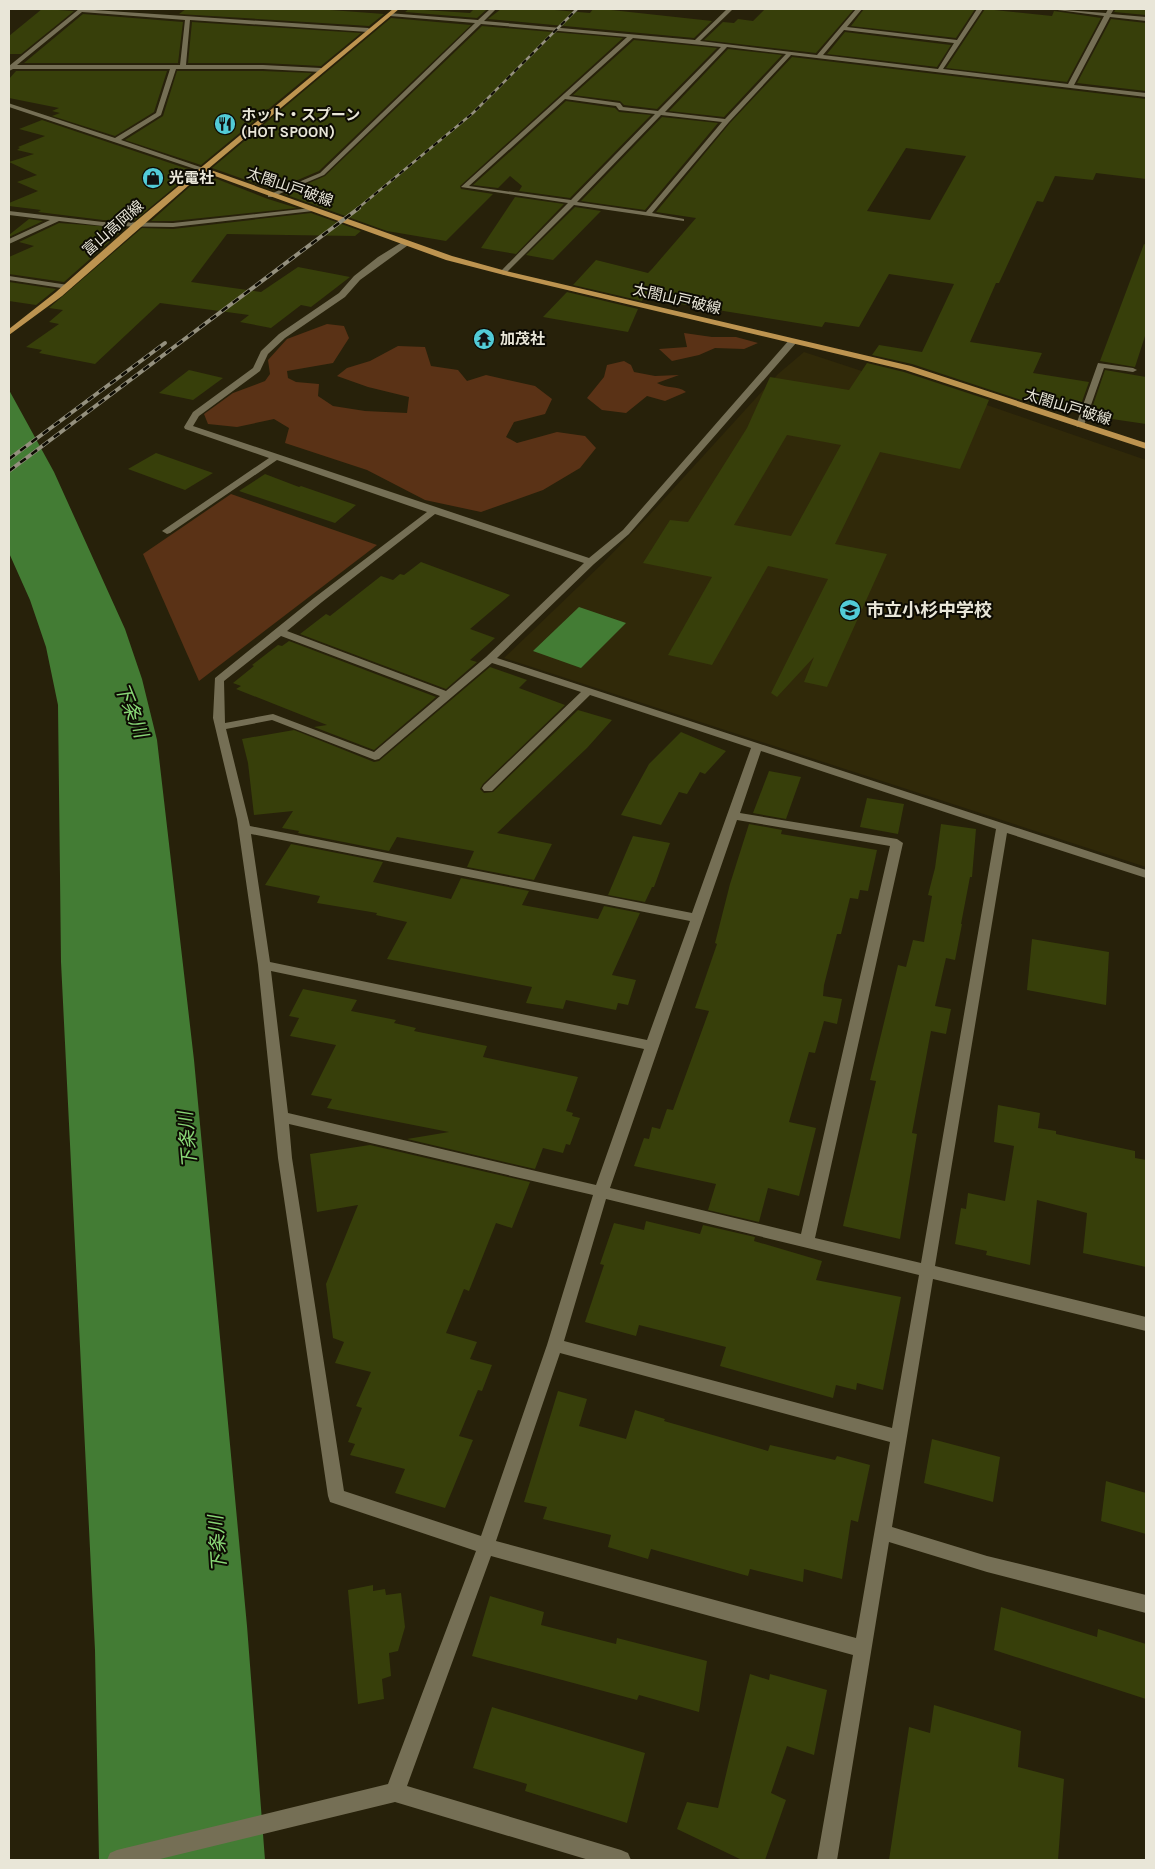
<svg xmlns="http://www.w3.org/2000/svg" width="1155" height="1869" viewBox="0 0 1155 1869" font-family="Karla,'Noto Sans JP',sans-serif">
<rect width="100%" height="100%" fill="#27210a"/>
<!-- built -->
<polygon fill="#302909" points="804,352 880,377 926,384 1146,460 1146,867 504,658 603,563 653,511 778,374"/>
<!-- green -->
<g fill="#5a3216">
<polygon points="327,324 344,326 349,338 333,363 287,371 288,378 296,382 319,384 318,396 333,406 365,411 407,413 409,397 368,387 337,376 347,368 370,361 398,346 425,347 431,366 458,370 467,381 486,375 535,386 552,399 545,414 514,422 506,437 517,443 557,432 585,436 596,448 580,468 543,490 481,512 425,500 367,470 285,443 289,428 274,419 237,427 208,424 204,414 233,393 265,381 270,374 268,360 287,339"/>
<polygon points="684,333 712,337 736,337 758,343 744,349 715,348 699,355 672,361 659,349 687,347"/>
<path d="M624,361L631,365L634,372L655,376L679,375L657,383C667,389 677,385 686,392L665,401L647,396L626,413L602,410L587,398L604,377L607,365Z"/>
<polygon points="231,494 377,545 199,681 143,554"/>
</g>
<!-- water -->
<g fill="#437c34">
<polygon points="9,390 54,472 125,629 142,679 157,740 194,1060 247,1626 265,1860 99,1860 95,1650 61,962 58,705 46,647 30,600 9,553"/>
<polygon points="579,607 626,623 581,668 533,651"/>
</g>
<!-- building -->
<g fill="#373f0a" fill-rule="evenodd">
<polygon points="42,9 74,11 21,54 9,54 9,36"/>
<polygon points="186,9 317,9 384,14 369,26 179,14"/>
<polygon points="409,9 470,13 474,9 486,10 477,18 405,12"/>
<polygon points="501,9 543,9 590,13 593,9 602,9 712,21 694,38 488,19"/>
<polygon points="765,9 854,9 816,53 704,40 723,22 734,23 738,19 753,21"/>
<polygon points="864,9 975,9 956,38 851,26"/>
<polygon points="985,9 1052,16 1054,11 1101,18 1067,82 946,68"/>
<polygon points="1116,9 1146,9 1146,15 1114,12"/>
<polygon points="83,14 183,22 178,63 24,63"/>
<polygon points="391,18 471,25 319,171 274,190 212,168"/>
<polygon points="1111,19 1146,23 1146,91 1077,83"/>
<polygon points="192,22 361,33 321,66 263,63 188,63"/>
<polygon points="482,26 623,38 460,186 461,189 493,194 446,241 387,231 284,194 325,176"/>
<polygon points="845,32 951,45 937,67 827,54"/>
<polygon points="634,40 717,48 657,109 624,105 620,101 573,95"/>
<polygon points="728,49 782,55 724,117 669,111"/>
<path d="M792,57L1146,99V179L1096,173L1093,180L1055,176L1043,202L1037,201L999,283H996L970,342L1042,353L1033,373L1089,382L1079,410L1021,400L912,364L872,355L879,345L922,352L954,284L889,274L859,327L825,322L822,327L643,298L642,301L573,285L596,260L648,273L652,269L696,218L656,212L730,123ZM906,148L966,156L930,220L867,211Z"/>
<polygon points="16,71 167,71 154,112 115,136 52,116 60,113 52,111 59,108 9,98 9,79"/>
<polygon points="177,71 263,71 312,73 201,165 125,140 163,116"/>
<polygon points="566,101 615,108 619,112 651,115 570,198 519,191 522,186 510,176 498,188 473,185"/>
<polygon points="662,117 718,123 645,210 581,201"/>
<polygon points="42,120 194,171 134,221 103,220 38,212 41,210 9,206 9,203 38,191 17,182 37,175 9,162 34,154 17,150 20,148 18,147 45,136 19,129"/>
<polygon points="204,174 268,199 297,208 173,221 151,221"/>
<polygon points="515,197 564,204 516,254 481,248"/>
<polygon points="575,207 601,211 553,260 526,255"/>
<polygon points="311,213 361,231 355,236 227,234 191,282 261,292 298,267 350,277 311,307 301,305 271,328 240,322 249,315 160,303 95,364 39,353 42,350 26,347 59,324 49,322 63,310 49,308 142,228 173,229"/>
<polygon points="29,219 43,221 9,237 9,235"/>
<polygon points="59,223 125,228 64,282 9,274 9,257 34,246 19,242"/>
<polygon points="1144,244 1146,245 1146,333 1135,367 1100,361"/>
<polygon points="9,282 56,289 36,305 9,301"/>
<polygon points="567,292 638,309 628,332 543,317"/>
<path d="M867,363L904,372L989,400L960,469L880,452L835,544L887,554L827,687L804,682L814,657L777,697L771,693L828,579L768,566L712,665L668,655L712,577L643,563L670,520L688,522L747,428L770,377L849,390ZM787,435L841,445L791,536L734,525Z"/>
<polygon points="189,370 223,378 193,400 159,393"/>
<polygon points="1105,370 1146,377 1146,424 1105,418 1106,414 1091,411"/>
<polygon points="156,453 213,473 185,490 128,469"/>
<polygon points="265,474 299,487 301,486 356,505 335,523 239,491"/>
<polygon points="421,562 510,595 470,629 495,638 470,660 477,662 446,689 300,634 326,614 330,616 381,576 393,580 400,574 404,575"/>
<polygon points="289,641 436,697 374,750 314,727 327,725 236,689 241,686 233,683 254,666 252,665 278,645 282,646"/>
<polygon points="490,667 527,680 519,688 565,705 483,784 480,789 484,793 493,792 578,710 612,720 587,748 497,833 552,844 534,880 467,867 474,851 397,837 389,851 298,833 299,831 282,828 293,811 254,815 248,763 242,739 294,730 374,762 379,761"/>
<polygon points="681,732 726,751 705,774 700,772 687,794 679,792 661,825 621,815 649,764"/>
<polygon points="769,771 801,777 786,819 753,813"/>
<polygon points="867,798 904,804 898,834 860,827"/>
<polygon points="749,824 782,830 781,834 877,850 868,891 860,890 858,899 850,898 841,934 837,934 824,985 823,996 842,999 837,1024 824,1021 815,1053 809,1052 789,1122 816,1128 799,1196 768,1188 759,1222 708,1210 716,1184 634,1166 644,1138 649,1139 652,1127 660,1129 667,1109 673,1110 709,1011 695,1008 717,944 715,943 730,884"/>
<polygon points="941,824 976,829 972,877 970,877 961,924 962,924 955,960 946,958 935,1006 951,1009 946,1034 931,1031 912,1133 917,1134 900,1239 843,1226 876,1081 870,1080 898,965 906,967 913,940 924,942 932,896 928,895 935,868"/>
<polygon points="633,836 670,843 654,887 652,887 645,902 608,895"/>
<polygon points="291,844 383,862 373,882 451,899 461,878 529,891 522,905 598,919 604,906 640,913 612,975 636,980 628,1005 618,1003 616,1010 566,1000 563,1009 526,1003 532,987 387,959 407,922 376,915 377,913 317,903 320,896 265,885"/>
<polygon points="1032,939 1109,952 1106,1005 1027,990"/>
<polygon points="303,989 357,1000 351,1011 396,1020 394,1023 416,1028 414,1031 487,1046 483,1057 578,1077 566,1111 573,1113 572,1116 580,1118 570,1145 566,1144 563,1153 543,1148 535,1169 407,1139 449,1132 327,1108 332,1099 311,1095 336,1045 290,1036 299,1018 289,1016"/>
<polygon points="998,1105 1040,1113 1038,1128 1056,1131 1056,1134 1135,1151 1135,1158 1146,1160 1146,1267 1083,1253 1087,1213 1037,1200 1030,1265 986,1255 987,1251 955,1244 961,1208 966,1209 968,1193 1005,1201 1014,1146 994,1142"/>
<polygon points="370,1145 530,1182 512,1228 496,1223 469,1291 464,1289 446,1333 477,1342 470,1359 492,1365 482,1391 478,1390 459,1436 473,1440 445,1508 395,1493 405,1469 350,1455 355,1444 348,1442 362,1408 356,1406 371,1372 335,1363 344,1342 333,1338 326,1284 358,1205 317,1212 310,1154"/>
<polygon points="646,1221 700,1234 703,1225 755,1237 754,1241 822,1261 816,1280 901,1297 883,1390 857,1383 856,1390 836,1385 833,1398 720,1366 726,1347 639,1325 636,1336 585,1322 604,1265 600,1264 614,1223 644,1230"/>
<polygon points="558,1391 587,1399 579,1426 626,1439 635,1410 665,1419 664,1421 768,1451 770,1445 835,1460 837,1456 870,1465 858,1522 851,1520 842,1579 804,1569 803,1582 750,1569 748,1576 651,1549 648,1559 608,1547 611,1535 543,1519 547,1507 524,1502"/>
<polygon points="932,1439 1000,1457 993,1502 924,1483"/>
<polygon points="1106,1481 1146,1493 1146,1534 1101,1521"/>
<polygon points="373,1585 373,1591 385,1589 386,1595 401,1593 405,1627 398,1651 389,1653 391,1676 382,1679 384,1699 358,1704 348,1590"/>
<polygon points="490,1596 544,1612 541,1625 616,1644 617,1638 707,1661 699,1712 639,1695 637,1700 472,1656"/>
<polygon points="1001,1607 1097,1637 1098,1629 1146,1644 1146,1699 994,1650"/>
<polygon points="750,1674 769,1680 770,1674 827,1690 814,1755 787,1746 771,1793 786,1800 765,1860 742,1860 677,1829 687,1802 718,1808"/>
<polygon points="934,1705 1021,1731 1018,1767 1064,1779 1058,1860 889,1860 909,1727 930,1733"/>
<polygon points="492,1707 645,1753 627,1823 525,1791 527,1784 473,1768"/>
</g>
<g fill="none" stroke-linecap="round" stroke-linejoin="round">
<!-- minor -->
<g fill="#756f55" fill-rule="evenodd">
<path d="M79,9L368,28L371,30L368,32L190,20L186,65H263L321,68L324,70L321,72L263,69H176L161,115L121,140L206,169L207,170L204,172L9,107V103L11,104L115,138L156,113L170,69H13L9,71V66ZM82,12L185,20L180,65H17Z"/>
<path d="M490,9H496L484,21L695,40L727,9H733L700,41L817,55L856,9H862L847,27L957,40L977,9H983L943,69L1068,84L1104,16L1050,9L1106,13L1108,9H1114L1111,14L1146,17V21L1110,17L1074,85L1146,93V97L791,55L729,122L652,213L684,219V221L574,205L504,275L500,273L501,271L568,203L461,187L627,37L481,24L324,175L272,197H268V195L320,173L475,23L390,16L388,13L478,20ZM844,30L954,43L938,69L823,55ZM633,38L721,47L658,111L623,107L620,103L569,96ZM727,47L786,54L725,119L665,112ZM565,99L616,106L619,110L655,114L571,200L469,186ZM661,115L722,122L646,212L577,202Z"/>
<polygon points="311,208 314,210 313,211 173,227 103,226 59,221 9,244 9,239 50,220 9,215 9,211 103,222 173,223"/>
<path d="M404,241L411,243L360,280L345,297L285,338L268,354L260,371L199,416L193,426L589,558L623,530L790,339H796V343L629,534L594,564L497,658L1146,870V878L1007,833L935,1266L1146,1317V1331L933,1279L892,1527L987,1556L1146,1595V1613L987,1572L889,1542L837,1860H817L853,1655L491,1556L407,1786L621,1850L628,1853L631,1860H589L395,1802L156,1860H107L110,1853L117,1850L388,1784L476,1551L336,1504L330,1502L328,1496L278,1158L258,965L237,819L213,718L215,678L314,598L427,512L277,460L170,533L167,534L162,531L269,458L185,429L184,427L193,412L253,368L261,351L279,334L339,293L354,276L378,257ZM435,514L584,563L486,657L446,691L287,631L322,602ZM281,636L440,696L374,752L273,714L225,723L224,681ZM492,663L581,692L484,785L482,788L484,791H492L590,695L751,748L692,913L250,826L226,729L272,720L375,760L379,759ZM761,751L996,829L921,1263L815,1238L903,843L897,839L740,813ZM737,820L890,846L801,1234L610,1188ZM251,834L690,921L647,1040L270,962ZM271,971L644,1049L596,1185L288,1113ZM289,1124L593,1195L547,1345L481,1536L344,1491L292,1158ZM606,1199L919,1275L892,1428L564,1341ZM560,1353L890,1442L856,1638L496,1541Z"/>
<polygon points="9,276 68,285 72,287 68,289 9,280"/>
<polygon points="1098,363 1133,368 1137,370 1133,372 1104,368 1084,425 1077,427 1076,425"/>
</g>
<!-- major -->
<polygon fill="#bd9450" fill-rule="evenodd" points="393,9 399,9 208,169 452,256 506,271 911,366 1146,443 1146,449 905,370 504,275 446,260 204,172 62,296 9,335 9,329 56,292 135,222"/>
<!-- rail-far1 casing -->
<g stroke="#94907e" stroke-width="2.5">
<polyline id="rail-far1" points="357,209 473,113 577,9"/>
</g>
<!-- rail casing -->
<g stroke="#94907e" stroke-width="4">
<g id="rail">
<polyline points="9,459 165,343"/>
<polyline points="9,471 359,208"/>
</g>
</g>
<!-- rail-far1 -->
<use href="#rail-far1" stroke="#0d0b03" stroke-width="2" stroke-dasharray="5.5" stroke-linecap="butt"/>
<!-- rail -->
<use href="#rail" stroke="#0d0b03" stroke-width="2.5" stroke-dasharray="7" stroke-linecap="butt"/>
</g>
<!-- icons -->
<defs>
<g id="restaurant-disc" transform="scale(1.125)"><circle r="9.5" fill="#52cbd7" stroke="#0d0b03"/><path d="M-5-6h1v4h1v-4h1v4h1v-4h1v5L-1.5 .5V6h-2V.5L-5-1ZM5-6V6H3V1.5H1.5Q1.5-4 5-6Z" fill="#111"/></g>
<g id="shop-disc" transform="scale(1.125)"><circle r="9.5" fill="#52cbd7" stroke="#0d0b03"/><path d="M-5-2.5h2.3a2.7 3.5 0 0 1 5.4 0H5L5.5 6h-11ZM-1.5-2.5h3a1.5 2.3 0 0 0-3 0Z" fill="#111"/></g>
<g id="temple-disc" transform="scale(1.125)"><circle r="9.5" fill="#52cbd7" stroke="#0d0b03"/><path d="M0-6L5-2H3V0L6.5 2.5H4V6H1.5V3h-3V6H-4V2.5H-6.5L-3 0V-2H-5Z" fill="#111"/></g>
<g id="school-disc" transform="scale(1.125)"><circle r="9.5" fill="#52cbd7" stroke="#0d0b03"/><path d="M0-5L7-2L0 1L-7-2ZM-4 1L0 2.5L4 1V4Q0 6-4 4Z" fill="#111"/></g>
</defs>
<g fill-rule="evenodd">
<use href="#restaurant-disc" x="225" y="124"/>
<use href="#shop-disc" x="153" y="178"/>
<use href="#temple-disc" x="484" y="339"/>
<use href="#school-disc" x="850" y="610"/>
</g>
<g text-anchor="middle" stroke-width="4" stroke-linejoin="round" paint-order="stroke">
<!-- far-poi labels -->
<g font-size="15" font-weight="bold" fill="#e9e6d8" stroke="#0d0b03" text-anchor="start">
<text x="241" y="120">ホット・スプーン<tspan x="241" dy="17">(HOT SPOON)</tspan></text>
<text x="169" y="183">光電社</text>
<text x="500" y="344">加茂社</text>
</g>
<!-- far-street labels -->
<g font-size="15" fill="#e9e6d8" stroke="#0d0b03">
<text transform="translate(290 187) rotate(19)" y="5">太閤山戸破線</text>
<text transform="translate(113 228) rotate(-41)" y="5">富山高岡線</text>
<text transform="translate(677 299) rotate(13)" y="5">太閤山戸破線</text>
<text transform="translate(1068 407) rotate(17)" y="5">太閤山戸破線</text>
</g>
<!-- poi labels -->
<g font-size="18" font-weight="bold" fill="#e9e6d8" stroke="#0d0b03" text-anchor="start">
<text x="866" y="616">市立小杉中学校</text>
</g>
<!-- water labels -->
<g font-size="19" font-style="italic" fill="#89d776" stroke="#0d0b03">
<text transform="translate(132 710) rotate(68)" y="7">下条川</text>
<text transform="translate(187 1140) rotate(-95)" y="7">下条川</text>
<text transform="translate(217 1544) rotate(-94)" y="7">下条川</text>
</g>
</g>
<!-- border -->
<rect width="1155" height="1869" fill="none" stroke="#e9e6d8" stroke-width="20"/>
</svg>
